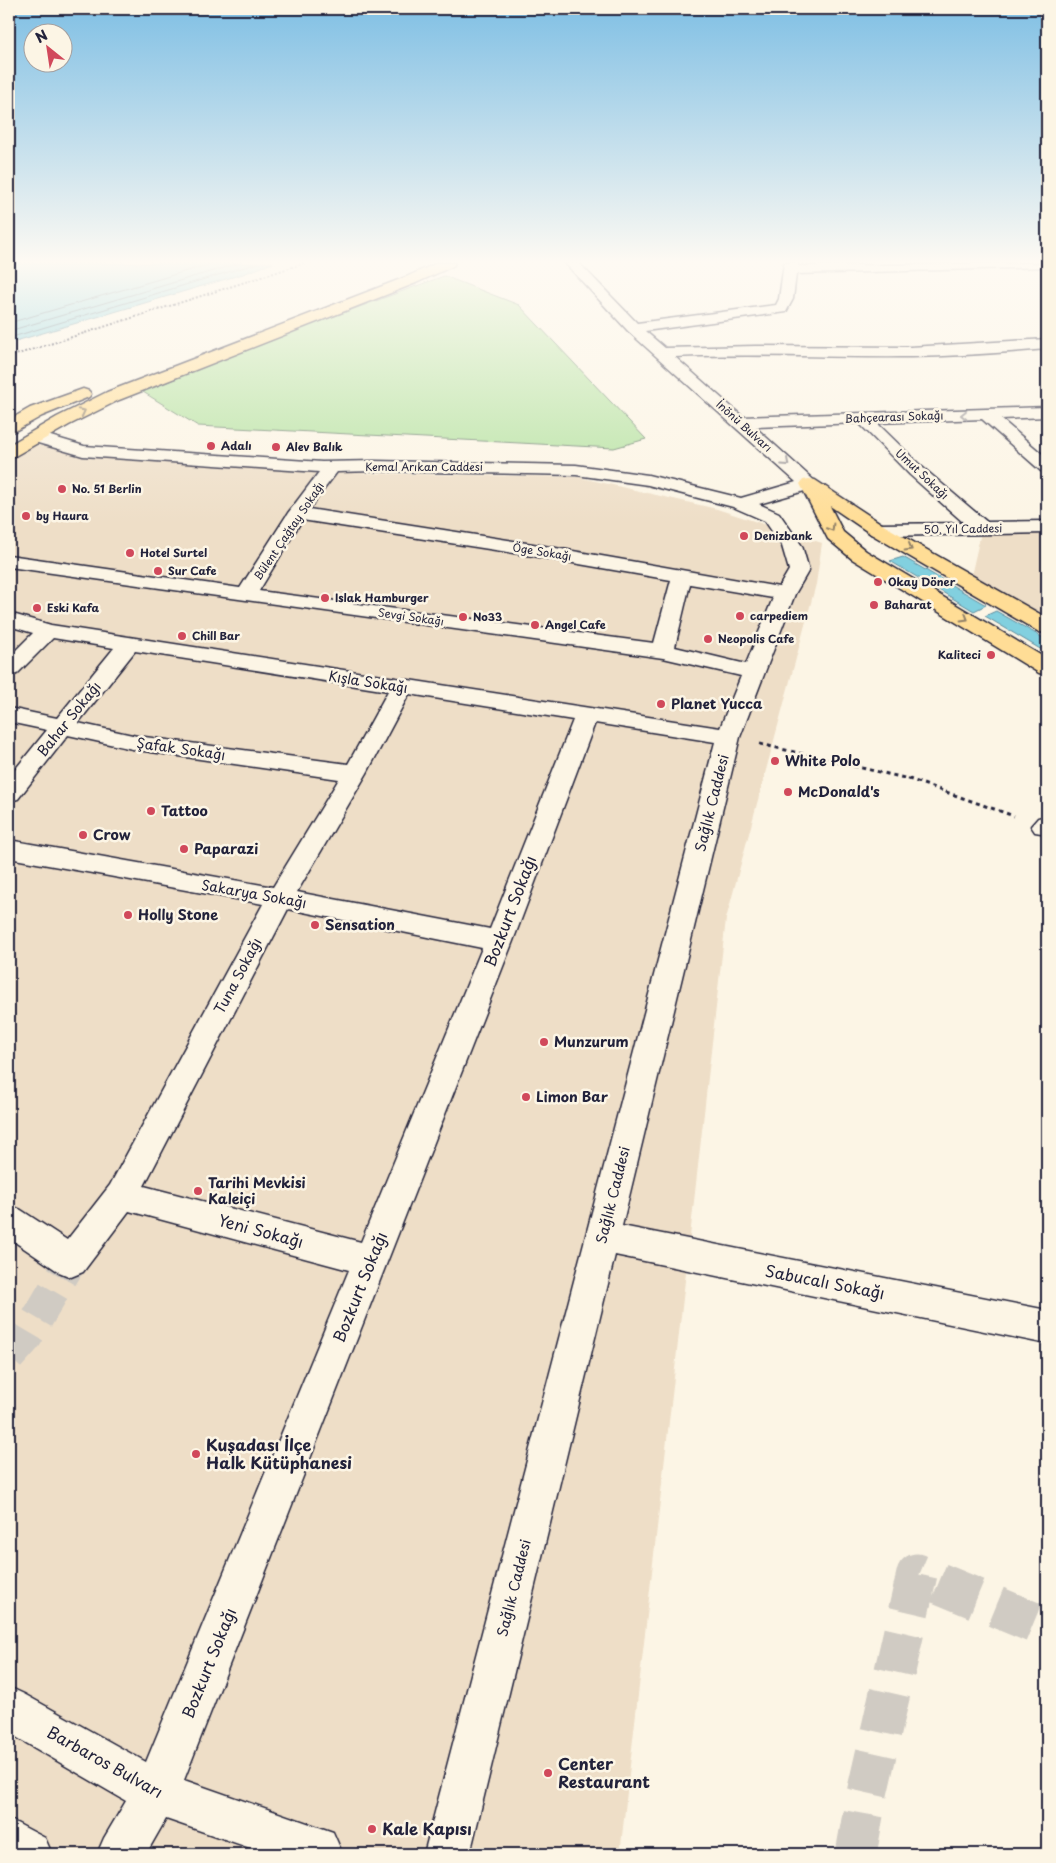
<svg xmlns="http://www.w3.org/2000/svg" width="1056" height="1863" viewBox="0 0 1056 1863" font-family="'Playpen Sans',sans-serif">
<rect width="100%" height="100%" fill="#fcf5e5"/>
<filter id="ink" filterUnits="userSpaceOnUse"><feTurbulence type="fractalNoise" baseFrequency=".02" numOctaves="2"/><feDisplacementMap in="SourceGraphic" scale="10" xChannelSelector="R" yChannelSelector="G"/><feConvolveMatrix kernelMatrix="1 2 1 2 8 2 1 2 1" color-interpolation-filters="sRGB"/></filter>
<g filter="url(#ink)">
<!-- built -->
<g fill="#eedec7">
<polygon points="36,445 298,472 578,477 717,509 822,543 816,584 726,919 620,1854 9,1854 9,460"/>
<polygon points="982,528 1047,528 1047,618 971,576"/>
</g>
<!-- green -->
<polygon fill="#b4e2a0" stroke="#6b826e" points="444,276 519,305 646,439 614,448 198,426 143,392 258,344"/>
<!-- water -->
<g fill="#82d0df" stroke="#5c8a9d">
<polygon points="9,263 273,263 243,274 9,343"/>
<polygon points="903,557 986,605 974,611 890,561"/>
<polygon points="996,611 1047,640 1047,653 985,616"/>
</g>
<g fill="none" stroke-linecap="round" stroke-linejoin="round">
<!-- shore -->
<g stroke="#48687d" stroke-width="1">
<polyline points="9,323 214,263"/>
<polyline points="9,331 240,263"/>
<polyline points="9,338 258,263"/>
</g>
<!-- minor-tunnel-far1 -->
<polyline stroke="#d0cbc3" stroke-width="32" stroke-dasharray="32 16" stroke-linecap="butt" points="9,1357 26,1338 71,1261"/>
<!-- minor-tunnel -->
<polyline stroke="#d0cbc3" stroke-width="41" stroke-dasharray="41 21" stroke-linecap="butt" points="856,1854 866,1798 917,1574 1047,1628"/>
<!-- minor casing -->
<g stroke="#22223b" stroke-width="3">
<g id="minor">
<path d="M565,263H579L637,323L776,305L779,299L784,263H798V266L1047,263V267L796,274L793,299L786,312L645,331L665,348L755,346L910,347L1047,339V349C1002,353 956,356 911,357C832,358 754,353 675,357L743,417L1047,407V417L1001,419L1047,458V472L1041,471L982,419L877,423L922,467L987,522L1047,521V533L878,536L871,534L868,530L871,526L878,524L964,523L910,475L859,423L755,427L818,484L815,488L759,504L779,513L802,546L809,570L795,594L740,737L622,1226L1047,1310V1344L615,1255L470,1854H424L715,742L595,723L513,941L184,1780L333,1832L340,1848L338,1854H268L166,1819L146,1854H97L104,1838L126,1801L9,1733V1687L24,1694L146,1762L349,1270L129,1211L83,1272L71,1277L59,1272L9,1238V1205L21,1210L67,1240L110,1185L263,904L9,858V840L273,887L339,779L137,750L68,735L18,799L9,801V777L47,730L9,722V708L57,718L114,648L53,638L17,674L9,676V657L33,633L9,626V613L51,625L720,728L741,676L663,658L9,567V555L240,588L288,513L319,472L83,456L31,441L28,437L31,433L37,432L84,446L322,462L375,461L576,465L648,475L741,498L796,482L628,331ZM375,471L576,475L648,485L733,507L765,521L782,546L789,570L779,587L533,544L309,509L337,472ZM302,520L533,556L671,580L654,643L259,591ZM690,584L773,598L746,664L675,647ZM135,651L388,691L348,764L137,736L78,723ZM409,694L573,720L490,929L297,892L367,773ZM288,909L482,948L361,1242L144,1186Z"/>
<polygon points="1047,816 1047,834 1035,832 1031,826 1038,818"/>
<polygon points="9,1819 45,1838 52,1854 9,1854"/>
</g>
</g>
<!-- major casing -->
<g stroke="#22223b" stroke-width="3">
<g id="major">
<polygon points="437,263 455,263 453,266 416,283 119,400 69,425 15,456 9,457 9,445 57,417 107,392 406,277"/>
<polygon points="83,389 89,391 91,394 89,397 42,416 15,431 9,432 9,420 30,408"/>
<polygon points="809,479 815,480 885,526 1047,618 1047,633 1039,632 871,534 830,506 843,532 866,551 1047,659 1047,675 1039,673 852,559 828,539 800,484 803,480"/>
</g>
</g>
<!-- path-far1 -->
<polyline stroke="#22223b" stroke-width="2" stroke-dasharray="2 2" stroke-linecap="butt" points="9,357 305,263"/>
<!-- path -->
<polyline stroke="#22223b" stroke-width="3" stroke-dasharray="4 4" stroke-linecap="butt" points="760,744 909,779 1014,816"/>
<!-- minor -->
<use href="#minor" fill="#fcf5e5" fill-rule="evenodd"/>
<!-- major -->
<use href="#major" fill="#ffdd96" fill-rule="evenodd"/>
</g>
<!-- one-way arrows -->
<defs><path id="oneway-chevron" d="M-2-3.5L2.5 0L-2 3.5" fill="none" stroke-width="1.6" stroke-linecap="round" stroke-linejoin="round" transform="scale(1.25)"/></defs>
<g stroke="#908068">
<use href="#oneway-chevron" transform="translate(82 412) rotate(-27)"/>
<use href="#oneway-chevron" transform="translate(831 528) rotate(58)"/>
<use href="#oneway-chevron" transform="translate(909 548) rotate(30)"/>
<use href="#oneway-chevron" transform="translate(965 618) rotate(31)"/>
</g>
<g stroke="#9a9698">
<use href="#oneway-chevron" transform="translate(964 415) rotate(179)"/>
<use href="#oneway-chevron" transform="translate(786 463) rotate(42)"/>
</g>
</g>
<!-- sky -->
<linearGradient id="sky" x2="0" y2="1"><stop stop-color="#7fbfe4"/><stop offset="0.5" stop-color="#fefaf3"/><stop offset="1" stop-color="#fefaf3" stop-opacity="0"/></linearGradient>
<rect width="1056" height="524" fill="url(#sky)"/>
<!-- markers -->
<g fill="#d1495b" stroke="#fcf5e5" stroke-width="2">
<circle cx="211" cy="446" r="5"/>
<circle cx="276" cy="447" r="5"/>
<circle cx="62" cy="489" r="5"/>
<circle cx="26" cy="516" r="5"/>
<circle cx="744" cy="536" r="5"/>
<circle cx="130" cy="553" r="5"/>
<circle cx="158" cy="571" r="5"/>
<circle cx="878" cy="582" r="5"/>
<circle cx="325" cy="598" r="5"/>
<circle cx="874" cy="605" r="5"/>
<circle cx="37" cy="608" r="5"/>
<circle cx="740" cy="616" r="5"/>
<circle cx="463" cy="617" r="5"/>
<circle cx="535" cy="625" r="5"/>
<circle cx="182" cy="636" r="5"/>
<circle cx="708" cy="639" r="5"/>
<circle cx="991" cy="655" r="5"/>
<circle cx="661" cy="704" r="5"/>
<circle cx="775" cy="761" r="5"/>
<circle cx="788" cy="792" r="5"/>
<circle cx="151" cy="811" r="5"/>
<circle cx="83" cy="835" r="5"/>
<circle cx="184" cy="849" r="5"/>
<circle cx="128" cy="915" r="5"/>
<circle cx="315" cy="925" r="5"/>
<circle cx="544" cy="1042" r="5"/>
<circle cx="526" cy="1097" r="5"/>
<circle cx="198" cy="1191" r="5"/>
<circle cx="196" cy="1454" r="5"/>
<circle cx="548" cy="1773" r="5"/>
<circle cx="372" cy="1829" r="5"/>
</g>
<g text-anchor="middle" stroke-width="5" stroke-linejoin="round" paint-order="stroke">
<!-- far-street labels -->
<g font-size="11" fill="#22223b" stroke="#fcf5e5">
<text transform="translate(894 417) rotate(-2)" y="4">Bahçearası Sokağı</text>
<text transform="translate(744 426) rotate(42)" y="4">İnönü Bulvarı</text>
<text x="424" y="471">Kemal Arıkan Caddesi</text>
<text transform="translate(922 474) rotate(43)" y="4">Umut Sokağı</text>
<text transform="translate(963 529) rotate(-1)" y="4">50. Yıl Caddesi</text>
<text transform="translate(289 531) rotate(-56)" y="4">Bülent Çağtay Sokağı</text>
<text transform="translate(542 552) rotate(9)" y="4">Öge Sokağı</text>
<text transform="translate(411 617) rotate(8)" y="4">Sevgi Sokağı</text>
</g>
<!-- far-poi labels -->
<g font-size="11" font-weight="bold" fill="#22223b" stroke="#fcf5e5" text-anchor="start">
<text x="221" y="450">Adalı</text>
<text x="286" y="451">Alev Balık</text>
<text x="72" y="493">No. 51 Berlin</text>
<text x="36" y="520">by Haura</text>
<text x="754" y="540">Denizbank</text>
<text x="140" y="557">Hotel Surtel</text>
<text x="168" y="575">Sur Cafe</text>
<text x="888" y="586">Okay Döner</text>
<text x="335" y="602">Islak Hamburger</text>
<text x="884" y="609">Baharat</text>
<text x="47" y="612">Eski Kafa</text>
<text x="750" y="620">carpediem</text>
<text x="473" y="621">No33</text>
<text x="545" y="629">Angel Cafe</text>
<text x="192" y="640">Chill Bar</text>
<text x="718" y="643">Neopolis Cafe</text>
<text x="981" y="659" text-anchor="end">Kaliteci</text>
</g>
<!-- street labels -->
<g font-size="14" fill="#22223b" stroke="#fcf5e5">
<text transform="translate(368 682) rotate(9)" y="5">Kışla Sokağı</text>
<text transform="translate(69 719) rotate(-51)" y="5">Bahar Sokağı</text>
<text transform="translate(181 749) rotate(8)" y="5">Şafak Sokağı</text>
<text transform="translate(712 803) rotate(-76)" y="5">Sağlık Caddesi</text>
<text transform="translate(254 894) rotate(10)" y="5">Sakarya Sokağı</text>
<text transform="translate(238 976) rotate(-62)" y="5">Tuna Sokağı</text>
<text transform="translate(613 1195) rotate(-76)" y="5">Sağlık Caddesi</text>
<text transform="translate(514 1588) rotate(-76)" y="5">Sağlık Caddesi</text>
</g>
<!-- poi labels -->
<g font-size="14" font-weight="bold" fill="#22223b" stroke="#fcf5e5" text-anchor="start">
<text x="671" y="709">Planet Yucca</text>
<text x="785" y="766">White Polo</text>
<text x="798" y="797">McDonald's</text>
<text x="161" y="816">Tattoo</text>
<text x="93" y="840">Crow</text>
<text x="194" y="854">Paparazi</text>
<text x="138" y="920">Holly Stone</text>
<text x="325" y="930">Sensation</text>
<text x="554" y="1047">Munzurum</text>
<text x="536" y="1102">Limon Bar</text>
<text x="208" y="1188">Tarihi Mevkisi<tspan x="208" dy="16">Kaleiçi</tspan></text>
</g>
<!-- near-street labels -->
<g font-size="16" fill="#22223b" stroke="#fcf5e5">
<text transform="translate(510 911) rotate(-69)" y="6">Bozkurt Sokağı</text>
<text transform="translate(261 1231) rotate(15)" y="6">Yeni Sokağı</text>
<text transform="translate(825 1282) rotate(11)" y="6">Sabucalı Sokağı</text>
<text transform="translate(360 1287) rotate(-68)" y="6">Bozkurt Sokağı</text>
<text transform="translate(209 1663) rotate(-68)" y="6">Bozkurt Sokağı</text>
<text transform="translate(105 1762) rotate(29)" y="6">Barbaros Bulvarı</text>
</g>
<!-- near-poi labels -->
<g font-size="16" font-weight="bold" fill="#22223b" stroke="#fcf5e5" text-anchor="start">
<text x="206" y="1451">Kuşadası İlçe<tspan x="206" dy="18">Halk Kütüphanesi</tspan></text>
<text x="558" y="1770">Center<tspan x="558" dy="18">Restaurant</tspan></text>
<text x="382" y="1835">Kale Kapısı</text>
</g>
</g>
<!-- margin -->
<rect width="1056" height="1863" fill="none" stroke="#fcf5e5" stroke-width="30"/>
<rect x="15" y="15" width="1026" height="1833" fill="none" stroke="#22223b" stroke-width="2" filter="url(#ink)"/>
<!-- north arrow -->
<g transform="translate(48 48) rotate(330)"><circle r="24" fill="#fcf5e5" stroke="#a5a1a1"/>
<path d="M0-4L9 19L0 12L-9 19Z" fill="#d1495b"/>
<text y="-8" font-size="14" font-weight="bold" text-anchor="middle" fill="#22223b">N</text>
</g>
</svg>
